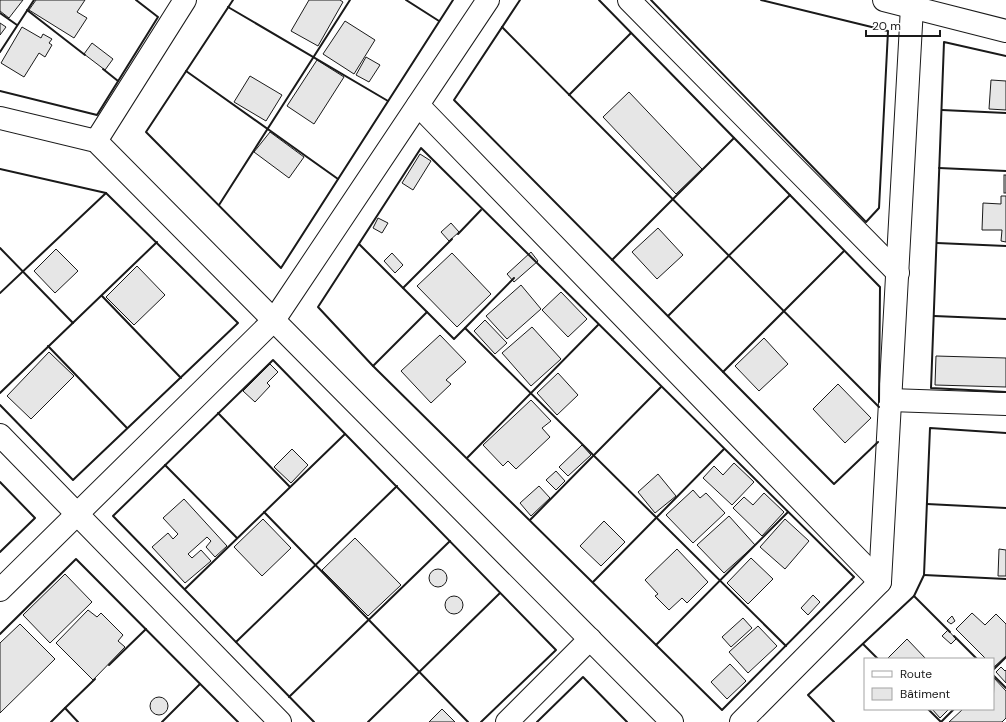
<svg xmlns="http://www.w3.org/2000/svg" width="1006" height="722" viewBox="0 0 1006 722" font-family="'DM Sans',sans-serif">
<rect width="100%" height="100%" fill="#fff"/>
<!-- building -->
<g fill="#e6e6e6" stroke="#1a1a1a">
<polygon points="0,0 23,0 9,18 0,11"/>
<polygon points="36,0 85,0 77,12 87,18 74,38 29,10"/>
<polygon points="309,0 340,0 343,2 318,46 291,31"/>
<polygon points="345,21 375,40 354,74 323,54"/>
<polygon points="0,23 6,27 0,35"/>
<polygon points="22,27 41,38 43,34 52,39 49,43 52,45 45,57 39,53 24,77 1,63"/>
<polygon points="92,43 113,59 105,70 84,54"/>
<polygon points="366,57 380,65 369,82 356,75"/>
<polygon points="317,60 344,77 314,124 287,106"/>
<polygon points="250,76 282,95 266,121 234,102"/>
<polygon points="991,80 1006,81 1006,110 989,109"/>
<polygon points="629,92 702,169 676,194 603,117"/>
<polygon points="270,132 304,157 289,178 254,152"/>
<polygon points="420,154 431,161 413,190 402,183"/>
<rect x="1004" y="175" width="2" height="18"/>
<polygon points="1001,196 1006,196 1006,242 1001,241 1002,230 982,230 983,203 1001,204"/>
<polygon points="378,218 388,223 382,233 373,228"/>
<polygon points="451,223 459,232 449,241 441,232"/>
<polygon points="658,228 683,255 657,279 632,252"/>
<polygon points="56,249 78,271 55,293 34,271"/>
<polygon points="531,252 538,261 514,282 507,274"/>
<polygon points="392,253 403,265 395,273 384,261"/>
<polygon points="452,253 491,294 457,327 417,286"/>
<polygon points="137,266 165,295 134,325 106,297"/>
<polygon points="521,285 541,309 507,339 486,316"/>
<polygon points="561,292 587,319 568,337 542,310"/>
<polygon points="485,320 507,343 495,354 474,331"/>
<polygon points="532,327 561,359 531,386 502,353"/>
<polygon points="440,335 466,362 446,380 451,384 431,403 401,371"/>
<polygon points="764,338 788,364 759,391 735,366"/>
<polygon points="49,352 74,376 31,419 7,396"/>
<polygon points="936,356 1006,358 1006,387 935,385"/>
<polygon points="270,364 278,372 267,383 270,386 255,402 243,391"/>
<polygon points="558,373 578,395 557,415 537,393"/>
<polygon points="838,384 871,418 845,443 813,409"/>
<polygon points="531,400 551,421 542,428 550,437 516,469 508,461 503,466 483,445"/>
<polygon points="582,445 591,455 568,476 559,467"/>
<polygon points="292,449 308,465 291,483 274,467"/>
<polygon points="734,463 754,482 732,505 703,478 714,466 723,475"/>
<polygon points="556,471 565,481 556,490 546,480"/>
<polygon points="658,474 676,496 655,513 638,492"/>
<polygon points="539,486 550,498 531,516 520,503"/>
<polygon points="693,490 700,498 706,493 725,513 693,543 666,515"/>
<polygon points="764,493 784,512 762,536 733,508 744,497 753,505"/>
<polygon points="184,499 227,546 215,557 206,547 211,541 207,537 188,554 192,558 201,550 211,561 185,583 152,547 168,533 173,539 178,534 163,518"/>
<polygon points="729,516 755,545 724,573 697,545"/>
<polygon points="263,519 291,548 262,576 234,547"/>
<polygon points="785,519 809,541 785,569 760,547"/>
<polygon points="604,521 625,542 601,566 580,546"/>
<polygon points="355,538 401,585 368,616 322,570"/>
<polygon points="677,549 708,582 687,603 682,598 669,610 655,596 658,594 645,580"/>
<polygon points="999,549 1006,550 1006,576 998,576"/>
<polygon points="751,558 773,579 748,604 727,583"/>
<circle cx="438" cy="578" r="9"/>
<polygon points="65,574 92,602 50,643 23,615"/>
<polygon points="813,595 820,602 808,615 801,608"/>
<circle cx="454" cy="605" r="9"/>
<polygon points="88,610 97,617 101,613 123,635 118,641 125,647 93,680 56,643"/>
<polygon points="972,613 985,625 996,614 1006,624 1006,656 994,667 993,659 986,659 956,629"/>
<polygon points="952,616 955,621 951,624 947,621"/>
<polygon points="743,618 752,628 731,647 722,637"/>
<polygon points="20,624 55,659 0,713 0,643"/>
<polygon points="758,626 777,646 748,673 729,652"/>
<polygon points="948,630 956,639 951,644 942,636"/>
<polygon points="907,639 926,659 887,659"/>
<polygon points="730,664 746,681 727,699 711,682"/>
<polygon points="1001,667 1005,671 1006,670 1006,683 996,672"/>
<polygon points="994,678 1006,691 1006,718 1002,722 949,722 963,709 993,709"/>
<circle cx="159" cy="706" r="9"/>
<polygon points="442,709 455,722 429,722"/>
<polygon points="932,709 949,709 940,718"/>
</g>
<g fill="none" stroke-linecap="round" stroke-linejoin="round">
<!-- street casing -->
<g stroke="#1a1a1a" stroke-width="24">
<g id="street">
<polyline points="629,0 898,273"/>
<polyline points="884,0 1006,31"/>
<polyline points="418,105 880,582"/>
<polyline points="0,118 96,141 672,722"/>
<polyline points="96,141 185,0"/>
<polyline points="890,400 1006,404"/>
<polyline points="0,435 280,722"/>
<polyline points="0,590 274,320 488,0"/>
<polyline points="507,722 590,639"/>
<polyline points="741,722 880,582 912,7"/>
</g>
</g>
<!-- street -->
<use href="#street" stroke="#fff" stroke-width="22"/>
<!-- wall -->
<g stroke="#1a1a1a" stroke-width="2">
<polyline points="233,0 146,132 281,268 453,0"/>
<polyline points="406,0 439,21"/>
<polyline points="520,0 454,100 834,484 878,442"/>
<polyline points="599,0 880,287 879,402"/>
<polyline points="651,0 866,222 879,208 888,31 761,0"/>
<polyline points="228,7 388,101"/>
<polyline points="27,10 85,55"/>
<polyline points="0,13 17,25"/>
<polyline points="502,27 879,407"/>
<polyline points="0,52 34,0"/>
<polyline points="1006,56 944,42 931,388 1006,392"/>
<polyline points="103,69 118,81"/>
<polyline points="186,71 338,179"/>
<polyline points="0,91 97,115 158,17 136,0"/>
<polyline points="569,95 631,33"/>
<polyline points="942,110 1006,113"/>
<polygon points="421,148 854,577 722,710 373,366 318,307"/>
<polyline points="939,168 1006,171"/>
<polyline points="0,169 106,193 238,323 73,480 0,405"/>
<polyline points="219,205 350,0"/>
<polyline points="458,234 481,210"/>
<polyline points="937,243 1006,246"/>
<polyline points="359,244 403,288 452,239"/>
<polyline points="0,248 73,323"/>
<polyline points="612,260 734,138"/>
<polyline points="514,278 465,328 786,646"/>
<polyline points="403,288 454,339 465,328"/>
<polyline points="0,293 106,193"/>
<polyline points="102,296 181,378"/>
<polyline points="668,316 790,195"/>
<polyline points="934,316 1006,319"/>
<polyline points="48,346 127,428"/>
<polyline points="373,366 427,312"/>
<polyline points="723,372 844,251"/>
<polyline points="0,393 157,242"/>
<polyline points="218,413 290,487"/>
<polyline points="467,458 598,325"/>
<polyline points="165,465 237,538"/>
<polyline points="0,482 35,518 0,552"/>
<polyline points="927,504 1006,508"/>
<polyline points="264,512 468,722"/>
<polyline points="530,520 661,387"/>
<polyline points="924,575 1006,579"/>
<polyline points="593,582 724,449"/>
<polyline points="185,589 345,434"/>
<polyline points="914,596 950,632"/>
<polyline points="0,634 76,559 238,722"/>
<polyline points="954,636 977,659"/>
<polyline points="236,642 397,486"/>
<polyline points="863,644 878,659"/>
<polyline points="656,645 788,512"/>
<polyline points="109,665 146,629"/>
<polyline points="993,670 1006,657"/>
<polyline points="993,675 1006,688"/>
<polyline points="289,697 450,541"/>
<polyline points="65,708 95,679"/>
<polyline points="928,709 941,722"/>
<polyline points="51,722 65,708 78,722"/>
<polyline points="162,722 200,684"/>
<polyline points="314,722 113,516 273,360 556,650 481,722"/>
<polyline points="368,722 500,593"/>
<polyline points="537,722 583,677 627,722"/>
<polyline points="834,722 808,695 914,596 924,575 930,428 1006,433"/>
<polyline points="941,722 954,709"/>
</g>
</g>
<!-- legend -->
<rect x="864" y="658" width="130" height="52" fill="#ffffff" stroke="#a3a3a3"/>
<rect x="872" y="671" width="20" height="6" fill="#ffffff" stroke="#a3a3a3"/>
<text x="900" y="678" font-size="12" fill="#1a1a1a">Route</text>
<rect x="872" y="688" width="20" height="12" fill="#e6e6e6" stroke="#a3a3a3"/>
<text x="900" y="698" font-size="12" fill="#1a1a1a">Bâtiment</text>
<!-- scale -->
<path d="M866 30v6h74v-6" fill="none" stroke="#1a1a1a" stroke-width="2"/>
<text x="872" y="30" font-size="12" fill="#1a1a1a" stroke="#ffffff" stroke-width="3" paint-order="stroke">20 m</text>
</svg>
